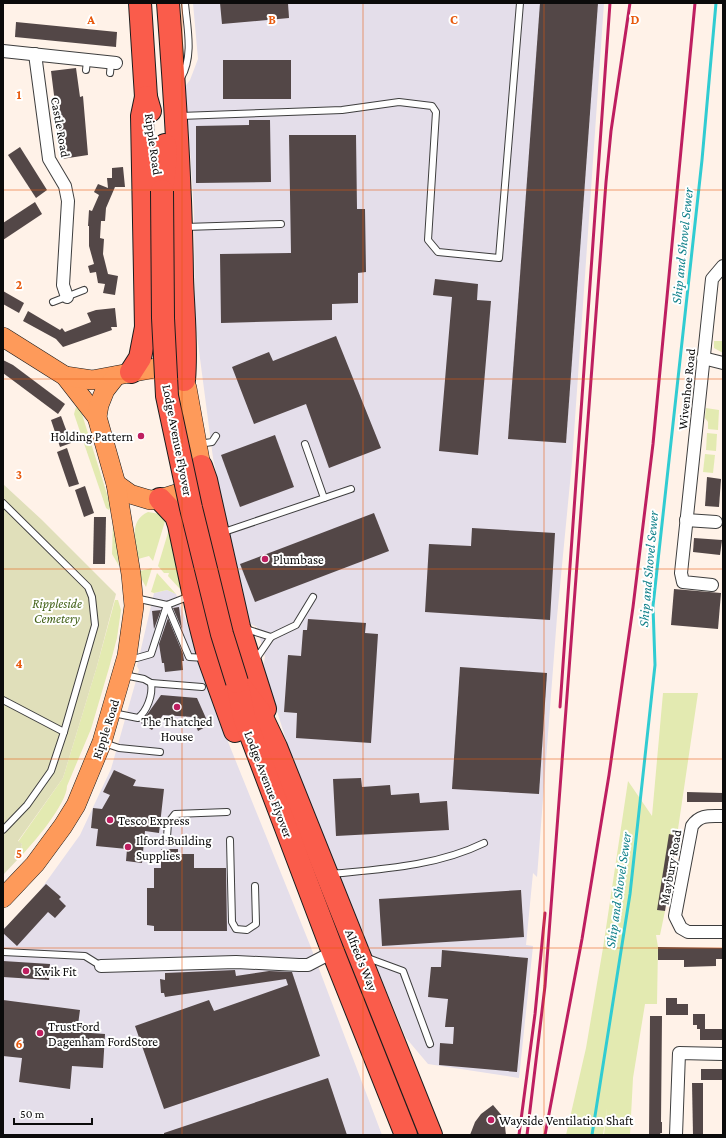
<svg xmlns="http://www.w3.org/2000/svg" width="726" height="1138" viewBox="0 0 726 1138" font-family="'Crimson Pro',serif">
<rect width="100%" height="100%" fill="#fff2e8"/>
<!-- industrial -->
<g fill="#e4deea">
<polygon points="193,3 604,3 572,462 557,617 537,877 533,873 526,945 533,946 519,1078 428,1064 406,1038 348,898 288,746 263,667 265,657 257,627 249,623 213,458 195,320 194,213 189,132 184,103 184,88 190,80 198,59"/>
<polygon points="167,590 176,594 196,648 216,712 310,945 382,1135 3,1135 3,929 28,907 80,835 111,769 139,670 137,666 154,593"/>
</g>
<!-- green -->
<g fill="#e3eab1">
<polygon points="714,341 723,341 723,353 714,348"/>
<polygon points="76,407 81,411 111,507 109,510 106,508 74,414"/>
<polygon points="706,408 719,410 718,430 708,429 708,422 705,418"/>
<polygon points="707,433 717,434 716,451 706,450"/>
<polygon points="705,454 715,455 713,473 703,472"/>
<path d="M148,512L160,514L166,518L153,561L149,556L138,559C136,542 128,521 148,512Z"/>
<polygon points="113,523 114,523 119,566 112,554"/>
<polygon points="170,526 182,588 180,589 168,576 169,573 164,573 158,566"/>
<polygon points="152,568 146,587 141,578 140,571"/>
<polygon points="157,573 176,594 167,590 154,593 151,592"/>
<path d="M115,600H118L121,610L117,638L109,668L91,729L67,786C67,804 32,845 19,858L22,844L18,842L63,778L97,666Z"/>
<polygon points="663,693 698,693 677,836 670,834 658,910 665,911 660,935 656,935 658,947 657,1004 645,1004 633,1078 630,1135 604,1135 607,1108 603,1135 566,1135 586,1048 603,948 628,781 652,816"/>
</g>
<!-- cemetery -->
<polygon fill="#e0dfba" points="3,484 42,520 116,594 97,666 63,778 18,841 22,844 19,858 3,875"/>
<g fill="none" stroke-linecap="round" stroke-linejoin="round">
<!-- stream -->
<polyline stroke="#30ccd2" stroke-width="3" points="592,1135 630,894 655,665 653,606 702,160 716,3"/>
</g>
<!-- building -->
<g fill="#534747">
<polygon points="220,3 288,3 289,18 222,24"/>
<polygon points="540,3 598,3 566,443 508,439"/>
<polygon points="16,22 117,32 116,47 15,37"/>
<rect x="223" y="60" width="68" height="39"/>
<polygon points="76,68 80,97 83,96 88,155 62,159 51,71"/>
<polygon points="249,120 270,120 271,182 196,183 196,126 249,125"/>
<polygon points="289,135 356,135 357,209 365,209 366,272 358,273 358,303 332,304 332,320 221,323 220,254 291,253"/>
<polygon points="20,147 47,190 36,198 8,155"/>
<polygon points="123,167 125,187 115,187 106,208 105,221 101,221 100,238 104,239 103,254 108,274 118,276 115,295 103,293 105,284 98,283 96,272 90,273 88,266 94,264 89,246 89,226 88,226 89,210 92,211 99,195 94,192 98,184 108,188 107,178 112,178 112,168"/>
<polygon points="35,202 42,214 3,240 3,223"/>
<polygon points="435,279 478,284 477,300 491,301 478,455 439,451 452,297 433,295"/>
<polygon points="3,291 24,303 19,313 3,304"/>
<polygon points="115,308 117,327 111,327 112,330 63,347 56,339 23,321 28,311 60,330 62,328 65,332 91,322 87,313 96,310"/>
<polygon points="336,336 381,448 329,468 306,404 254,424 232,367 269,352 273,361"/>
<polygon points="3,360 13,365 65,404 58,414 3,373"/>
<polygon points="61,416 71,443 60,447 51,420"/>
<polygon points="275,435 294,487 240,507 221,455"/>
<polygon points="67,448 79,484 69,487 57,452"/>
<polygon points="707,477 721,479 719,507 705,506"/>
<polygon points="85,486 94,513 84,517 75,490"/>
<polygon points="374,513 389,551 255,602 240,564"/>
<polygon points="94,517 106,517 105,564 93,564"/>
<polygon points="472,528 555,533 550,620 425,612 429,544 471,546"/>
<polygon points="694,538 722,540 720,555 693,552"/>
<polygon points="674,589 721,593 718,629 671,625"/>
<polygon points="179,607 182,629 173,608"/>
<polygon points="161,610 154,629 152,611"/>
<polygon points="168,618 183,654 184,661 182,661 183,670 165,672 164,663 162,663 159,644"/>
<polygon points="308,619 366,623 365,633 378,634 371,743 296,738 297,713 284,712 288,655 301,656 303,630 307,630"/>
<polygon points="460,667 547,673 539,794 452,789"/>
<polygon points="161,695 197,698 209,725 198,731 192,717 163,715 152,730 141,723"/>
<polygon points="114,770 136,780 133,786 164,789 159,833 145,831 142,863 126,861 127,849 96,846 98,829 91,828 93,808 102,809 110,795 103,792"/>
<polygon points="361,778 362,787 390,785 391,795 419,793 420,803 447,801 449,830 336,836 333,779"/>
<polygon points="687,792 723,793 723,802 687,802"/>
<polygon points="669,834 677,836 665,911 657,910"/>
<polygon points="161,849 178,849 178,854 194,854 194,868 226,868 227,931 154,931 154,926 147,925 147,888 154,888 154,868 161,868"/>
<polygon points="46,884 61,897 59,899 66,906 55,918 48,912 17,946 3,933 3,930"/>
<polygon points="521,890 524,937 382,946 379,899"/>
<polygon points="658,947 723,948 723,959 716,959 716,966 684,967 684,960 658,960"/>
<polygon points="442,950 528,958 517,1072 439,1065 440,1043 453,1044 454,1027 445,1027 448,999 428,997 431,967 441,967"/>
<polygon points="3,961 50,964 49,980 3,977"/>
<polygon points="235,970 236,976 269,971 292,972 320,1056 164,1109 135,1026 209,1000 214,1011 288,985 286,979 165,997 164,993 161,993 160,979 165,980 165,973"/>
<polygon points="666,998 677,998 677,1004 688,1004 688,1015 666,1015"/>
<polygon points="3,1000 80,1010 77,1032 105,1034 103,1068 72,1066 70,1089 19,1082 22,1058 3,1056"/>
<polygon points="693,1014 705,1014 705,1029 723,1029 723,1040 700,1040 700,1029 697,1029 697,1025 693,1025"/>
<polygon points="650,1016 662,1016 661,1122 662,1122 662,1133 660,1133 661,1135 649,1135"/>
<rect x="701" y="1069" width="22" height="11"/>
<polygon points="328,1078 347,1135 164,1135 164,1133"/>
<polygon points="692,1083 703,1083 703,1135 693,1135"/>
<polygon points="493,1105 504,1118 506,1135 470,1135 475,1122 481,1114"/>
</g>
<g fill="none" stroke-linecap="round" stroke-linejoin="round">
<!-- lane casing -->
<g stroke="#3e3e3e" stroke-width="8">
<g id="lane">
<polyline points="86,70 87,61"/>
<polyline points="110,73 111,63"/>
<path d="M181,78C194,56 187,27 185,3"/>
<polyline points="180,116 342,110 399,102 432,106 436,112 428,240 438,252 499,258 520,3"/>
<polyline points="185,227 281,224"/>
<polyline points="53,302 84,290"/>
<polyline points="199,444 212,442 216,436"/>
<polyline points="305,444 324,498"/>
<polyline points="3,503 88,587 92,597 95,625 64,732 51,771 27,805 3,830"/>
<polyline points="221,533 351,489"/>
<polyline points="135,598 167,605 190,596"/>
<polyline points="167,605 189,657 205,658"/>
<polyline points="246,629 271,637 256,659"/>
<polyline points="271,637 296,625 313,597"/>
<polyline points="129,657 137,658 151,654 167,605"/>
<polyline points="151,683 202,687"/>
<polyline points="3,700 64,732"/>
<path d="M113,713L138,718C147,711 153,695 151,683L144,679L124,675"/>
<polyline points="104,743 119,748 160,752"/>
<polyline points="167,837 168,823 175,814 227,812"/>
<polyline points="230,840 232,922 236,929 247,930 256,924 255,886"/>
<path d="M332,874C383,869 437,866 484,843"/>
<polyline points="3,952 85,956 101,966"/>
<polyline points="365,957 403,971 430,1044"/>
</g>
</g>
<!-- street casing -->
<g stroke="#3e3e3e" stroke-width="14">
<g id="street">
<polyline points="3,51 116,63"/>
<polyline points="35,54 49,159 65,186 68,201 63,285 67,297"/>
<polyline points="703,358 723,363"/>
<polyline points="686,520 716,522"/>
<polyline points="712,585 683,582 681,573 712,279 723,266"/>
<path d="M723,816C710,816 700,814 692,826L675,916L681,928L688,932H723"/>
<polyline points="101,966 236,962 299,965 308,965 333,952"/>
<polyline points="676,1135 679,1053 723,1054"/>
</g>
</g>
<!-- primary casing -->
<g stroke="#1c1c1c" stroke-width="20">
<g id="primary">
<polyline points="3,337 65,376 97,417"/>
<path d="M65,376L92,380L161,367C174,370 181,375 187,388L201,466L195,482L182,492L160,499L150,500L130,494L116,484"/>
<polyline points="3,898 35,864 63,826 76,805 102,742 127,656 134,606 131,574 116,484 97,417 99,405 105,390 116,376"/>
</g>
</g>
<!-- highway casing -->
<g stroke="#1c1c1c" stroke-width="24">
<g id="highway">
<polyline points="140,3 146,97 150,111"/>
<path d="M168,3C175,94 181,185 182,277C183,311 187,346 184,380"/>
<polyline points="162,191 166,157 165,145"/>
<polyline points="131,372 140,358 146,327 142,116 146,97"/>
<polyline points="201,466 206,480 239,627 265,709"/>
<polyline points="160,499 176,516 179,525 199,620 209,659 235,731"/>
<polyline points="237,682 259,711 276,747 431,1135"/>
<polyline points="238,687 244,717 333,952 406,1135"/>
</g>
</g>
<!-- lane -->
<use href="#lane" stroke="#fff" stroke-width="6"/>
<!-- street -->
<use href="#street" stroke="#fff" stroke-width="12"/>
<!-- primary -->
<use href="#primary" stroke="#fe9a5a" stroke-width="19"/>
<!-- highway -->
<use href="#highway" stroke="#fa5c4b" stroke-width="22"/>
<!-- rail -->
<g stroke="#be1f60" stroke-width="3">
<polyline points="560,707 610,3"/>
<polyline points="519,1135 535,1014 545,913"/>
<polyline points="527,1135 545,986 606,182 611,131 630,3"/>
<polyline points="545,1135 582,939 609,775 633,607 653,444 695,3"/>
</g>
<!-- highway-bridge casing -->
<g stroke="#1c1c1c" stroke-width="24" stroke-linecap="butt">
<polyline id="highway-bridge" points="162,191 163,318 167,396 191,508 222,634 237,682"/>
</g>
<!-- highway-bridge -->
<use href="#highway-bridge" stroke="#fa5c4b" stroke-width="22"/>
</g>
<!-- grid -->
<path fill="none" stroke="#e8590c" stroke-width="1" stroke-opacity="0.55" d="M182,3V1135M363,3V1135M544,3V1135M3,190H723M3,379H723M3,569H723M3,759H723M3,948H723"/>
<!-- markers -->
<g fill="#be1f60" stroke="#fff" stroke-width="1.5">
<circle cx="141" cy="436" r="4"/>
<circle cx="265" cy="559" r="4"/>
<circle cx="177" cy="707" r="4"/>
<circle cx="110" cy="820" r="4"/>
<circle cx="128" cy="847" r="4"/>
<circle cx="26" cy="971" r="4"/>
<circle cx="40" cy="1033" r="4"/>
<circle cx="491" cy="1120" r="4"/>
</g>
<g text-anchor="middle" stroke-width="4" stroke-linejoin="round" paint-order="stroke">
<!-- street labels -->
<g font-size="13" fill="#0b0b0b" stroke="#fff">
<text transform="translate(61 127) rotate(80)" y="5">Castle Road</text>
<text transform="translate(154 144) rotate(82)" y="5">Ripple Road</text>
<text transform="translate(686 389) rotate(-84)" y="5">Wivenhoe Road</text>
<text transform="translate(178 440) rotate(79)" y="5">Lodge Avenue Flyover</text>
<text transform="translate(105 729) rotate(-72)" y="5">Ripple Road</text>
<text transform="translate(269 784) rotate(69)" y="5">Lodge Avenue Flyover</text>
<text transform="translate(670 867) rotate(-80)" y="5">Maybury Road</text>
<text transform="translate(362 960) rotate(68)" y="5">Alfred's Way</text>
</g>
<!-- poi labels -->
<g font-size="13" fill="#0b0b0b" stroke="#fff" text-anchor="start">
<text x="133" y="441" text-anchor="end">Holding Pattern</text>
<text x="273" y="564">Plumbase</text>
<text x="177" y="726" text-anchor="middle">The Thatched<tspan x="177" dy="15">House</tspan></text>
<text x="118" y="825">Tesco Express</text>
<text x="136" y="845">Ilford Building<tspan x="136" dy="15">Supplies</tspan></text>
<text x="34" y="976">Kwik Fit</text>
<text x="48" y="1031">TrustFord<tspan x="48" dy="15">Dagenham FordStore</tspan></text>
<text x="499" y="1125">Wayside Ventilation Shaft</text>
</g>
<!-- park labels -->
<g font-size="13" font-style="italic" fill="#44631a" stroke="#fff">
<text x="57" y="608">Rippleside<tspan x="57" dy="15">Cemetery</tspan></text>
</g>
<!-- water labels -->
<g font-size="14" font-style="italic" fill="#11818a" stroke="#fff">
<text transform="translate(682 246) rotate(-84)" y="5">Ship and Shovel Sewer</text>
<text transform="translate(648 569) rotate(-85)" y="5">Ship and Shovel Sewer</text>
<text transform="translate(618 890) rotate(-82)" y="5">Ship and Shovel Sewer</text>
</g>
</g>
<g font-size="13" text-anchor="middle" font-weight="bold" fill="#e8590c" stroke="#fff" stroke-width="4" stroke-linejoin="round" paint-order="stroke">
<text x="91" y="24">A</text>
<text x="272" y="24">B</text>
<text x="454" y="24">C</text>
<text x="635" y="24">D</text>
<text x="19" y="99">1</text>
<text x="19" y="289">2</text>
<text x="19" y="479">3</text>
<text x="19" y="668">4</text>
<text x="19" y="858">5</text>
<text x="19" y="1048">6</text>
</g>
<!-- border -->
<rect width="726" height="1138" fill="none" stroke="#0b0b0b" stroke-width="8"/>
<!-- scale -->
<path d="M14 1118v6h78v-6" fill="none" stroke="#0b0b0b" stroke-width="2"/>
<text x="20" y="1118" font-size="12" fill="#0b0b0b" stroke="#ffffff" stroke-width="3" paint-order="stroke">50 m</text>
</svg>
